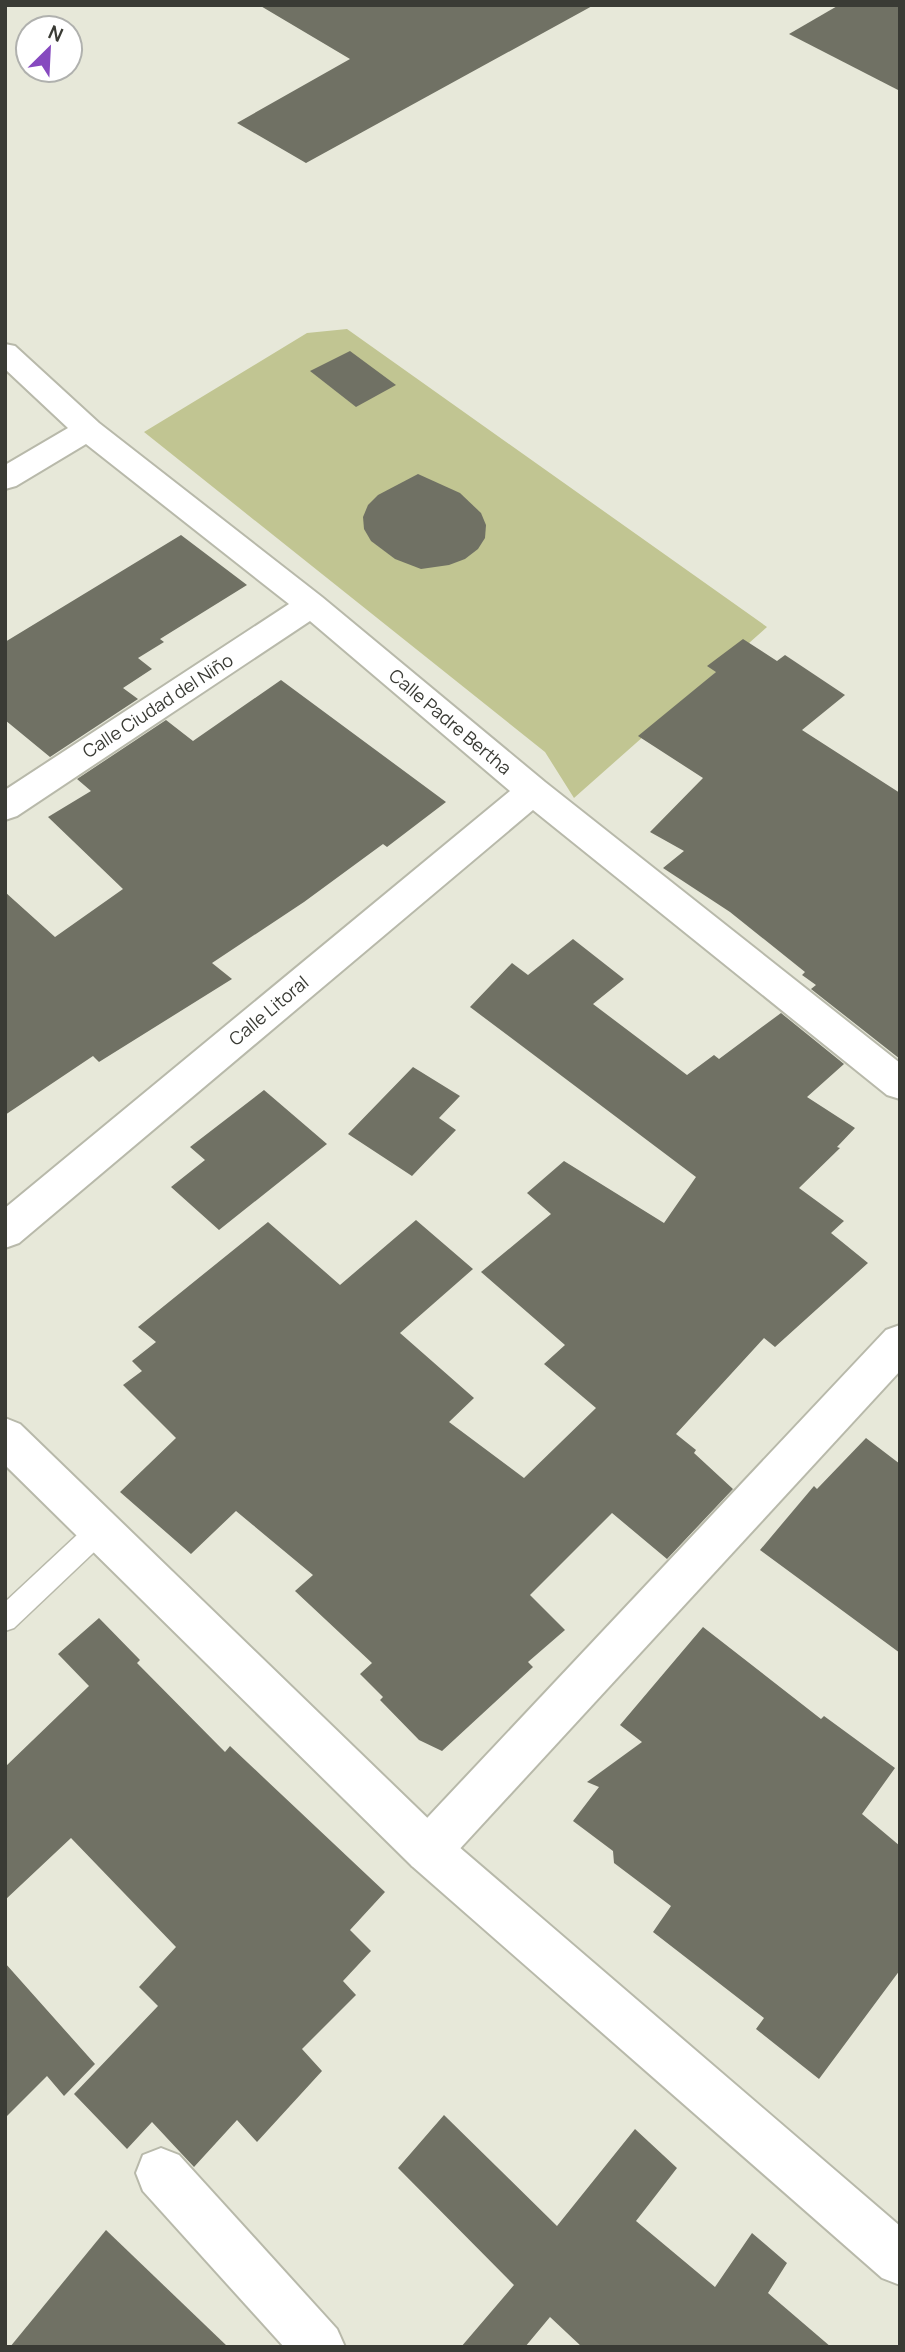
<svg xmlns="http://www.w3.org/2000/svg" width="905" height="2352" viewBox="0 0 905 2352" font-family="Manrope,sans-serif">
<rect width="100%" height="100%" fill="#e7e8d9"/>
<!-- green -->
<polygon fill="#c1c592" points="347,329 767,627 574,798 545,752 144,432 307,333"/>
<!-- building -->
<g fill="#707164">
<polygon points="259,5 594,5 306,163 237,123 350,59"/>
<polygon points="839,5 900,5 900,91 789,34"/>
<polygon points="350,351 396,385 356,407 310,371"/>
<polygon points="418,474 460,493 481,513 486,525 485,538 478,549 465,559 449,565 421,569 395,559 371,541 364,529 363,517 368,505 378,495"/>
<polygon points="181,535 247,585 160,639 164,642 138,658 152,669 123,688 138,699 50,757 5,720 5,642"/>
<polygon points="743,639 777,661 785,655 845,695 802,730 900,793 900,1059 811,989 816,985 802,975 805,972 730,912 663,868 684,851 650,832 703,778 638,736 716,672 707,666"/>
<polygon points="281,680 446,802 387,847 383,844 304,902 212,963 232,979 99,1062 93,1056 5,1115 5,892 55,937 123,889 48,817 91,791 77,779 166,720 193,741"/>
<polygon points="573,939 624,979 593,1004 687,1075 714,1055 719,1059 781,1013 844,1064 807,1097 855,1128 837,1147 840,1148 799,1188 844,1221 831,1233 868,1263 775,1347 764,1338 676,1434 696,1450 694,1453 733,1489 667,1559 612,1513 530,1595 565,1630 528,1662 533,1667 442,1751 419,1740 380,1700 383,1697 360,1674 372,1663 295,1591 313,1575 236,1511 191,1554 120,1492 176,1438 123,1385 142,1371 132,1361 156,1342 138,1327 268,1222 340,1285 416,1220 473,1269 400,1333 474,1398 449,1422 524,1478 596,1408 544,1364 565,1345 481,1272 551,1214 527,1193 564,1161 664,1223 696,1177 470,1007 512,963 528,975"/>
<polygon points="413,1067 460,1096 439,1118 456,1130 412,1176 348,1134"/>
<polygon points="264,1090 327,1144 219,1230 171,1187 205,1160 190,1147"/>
<polygon points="866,1438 900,1464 900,1653 760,1550 814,1486 817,1489"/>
<polygon points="99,1618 140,1660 137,1663 225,1752 230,1746 385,1892 350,1930 371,1951 343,1981 356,1995 302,2049 322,2071 257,2142 237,2120 194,2167 152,2122 127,2149 74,2094 158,2006 139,1987 176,1947 71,1838 5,1900 5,1767 89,1686 58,1654"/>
<polygon points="703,1627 821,1719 824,1716 895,1768 862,1814 900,1846 900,1970 819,2079 756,2029 764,2018 653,1932 671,1906 614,1863 613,1851 573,1821 599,1787 587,1782 642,1742 620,1725"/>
<polygon points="5,1963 95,2064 64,2096 47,2076 5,2118"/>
<polygon points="444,2115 557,2226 635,2129 677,2168 636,2221 715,2287 752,2233 787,2263 768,2293 831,2347 582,2347 550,2317 525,2347 461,2347 514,2285 398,2168"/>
<polygon points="106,2230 228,2347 10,2347"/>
</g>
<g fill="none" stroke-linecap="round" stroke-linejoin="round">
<!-- service casing -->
<g stroke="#b8b9aa" stroke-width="3">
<polygon id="service" points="101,1517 110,1521 114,1529 110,1537 14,1628 5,1631 5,1602 92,1521"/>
</g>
<!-- minor casing -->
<g stroke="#b8b9aa" stroke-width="4">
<g id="minor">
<polygon points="5,344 15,346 99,423 322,597 545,782 900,1063 900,1099 887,1095 533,810 19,1243 5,1248 5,1208 510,791 310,621 17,816 5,820 5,790 289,604 86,444 16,486 5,489 5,465 68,428 5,369"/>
<polygon points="900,1325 900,1371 444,1866 428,1873 412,1866 405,1850 412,1834 886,1330"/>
<polygon points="161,2148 179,2155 337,2329 345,2347 284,2347 143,2191 136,2173 143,2155"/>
</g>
</g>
<!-- tertiary casing -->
<g stroke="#b8b9aa" stroke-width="4">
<polygon id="tertiary" points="5,1418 20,1424 444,1834 900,2226 900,2285 882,2278 412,1866 5,1465"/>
</g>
<!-- service -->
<use href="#service" fill="#fff" fill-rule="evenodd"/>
<!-- minor -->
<use href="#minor" fill="#fff" fill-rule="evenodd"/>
<!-- tertiary -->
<use href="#tertiary" fill="#fff" fill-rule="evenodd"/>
</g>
<g text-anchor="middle" stroke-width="7" stroke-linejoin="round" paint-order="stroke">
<!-- street labels -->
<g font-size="18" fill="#3a3b35" stroke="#fff">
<text transform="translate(158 706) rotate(-33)" y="6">Calle Ciudad del Niño</text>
<text transform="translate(450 722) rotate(40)" y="6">Calle Padre Bertha</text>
<text transform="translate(269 1011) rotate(-40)" y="6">Calle Litoral</text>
</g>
</g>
<!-- border -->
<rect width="905" height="2352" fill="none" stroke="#3a3b35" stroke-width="14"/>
<!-- north arrow -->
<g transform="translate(49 49) rotate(24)"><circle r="33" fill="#ffffff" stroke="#b0b1ae" stroke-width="2"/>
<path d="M0-5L12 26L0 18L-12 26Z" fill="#8649bf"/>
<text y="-10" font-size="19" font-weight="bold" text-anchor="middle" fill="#3a3b35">N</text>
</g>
</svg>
